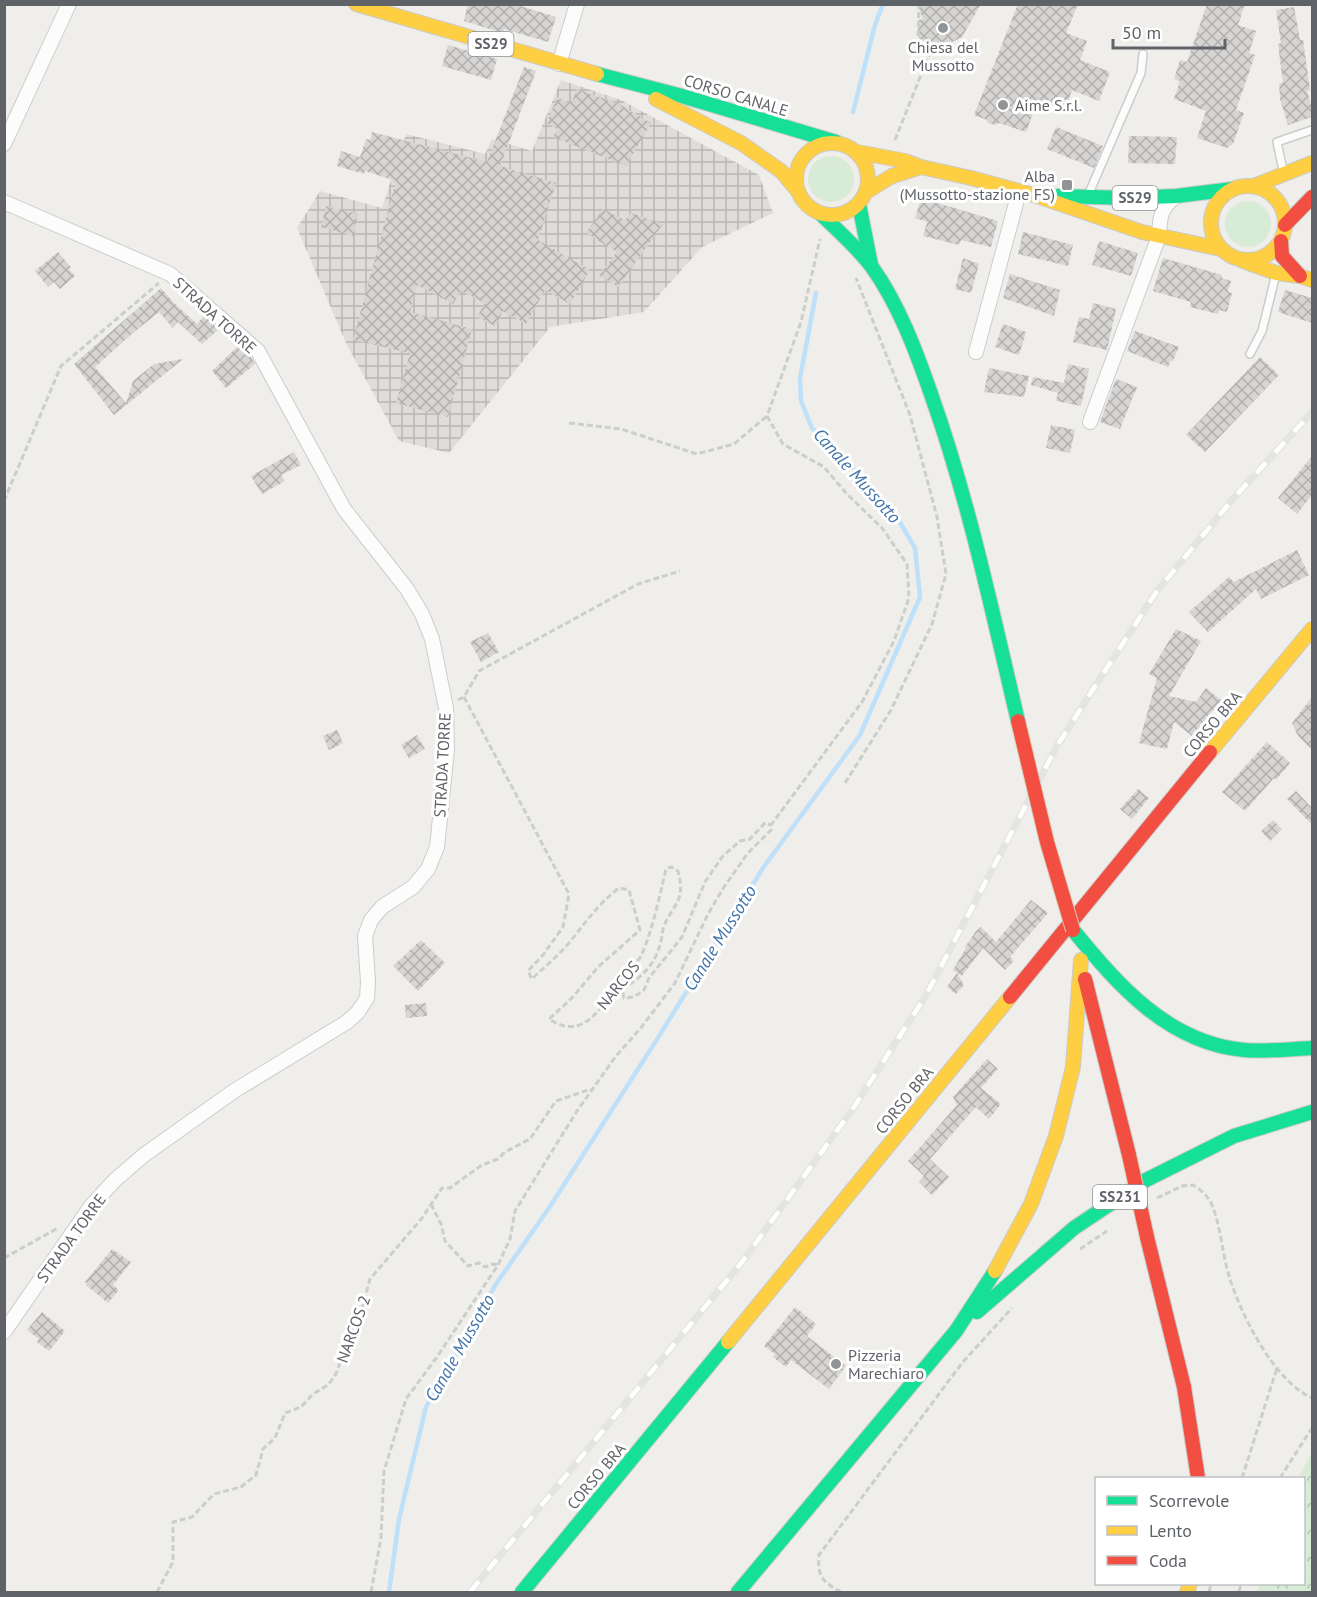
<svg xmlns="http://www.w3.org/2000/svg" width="1317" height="1597" viewBox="0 0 1317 1597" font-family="'PT Sans',sans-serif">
<defs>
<pattern id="industrial-grid" width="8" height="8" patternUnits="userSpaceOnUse" patternTransform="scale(1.5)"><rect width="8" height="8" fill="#dfddda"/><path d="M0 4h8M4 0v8" fill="none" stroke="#b8b7b5"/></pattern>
<pattern id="forest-crowns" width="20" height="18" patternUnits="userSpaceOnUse" patternTransform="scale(1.5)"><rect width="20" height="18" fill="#d8ebd6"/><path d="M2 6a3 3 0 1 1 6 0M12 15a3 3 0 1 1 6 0" fill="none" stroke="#b2c2b1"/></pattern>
<pattern id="building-cross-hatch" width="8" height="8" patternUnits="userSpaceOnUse" patternTransform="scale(1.5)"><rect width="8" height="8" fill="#d6d5d3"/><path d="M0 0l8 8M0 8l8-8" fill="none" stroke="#b1b0af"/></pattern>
</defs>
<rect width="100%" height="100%" fill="#efeeea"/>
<!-- industrial -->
<polygon fill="url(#industrial-grid)" points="561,80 621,100 759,175 773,213 702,247 644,312 550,327 449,453 399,441 346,343 297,228 320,191 382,208 406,134 485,154 492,139 532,151"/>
<!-- green -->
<g fill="#d8ebd6">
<circle cx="831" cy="179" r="23"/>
<circle cx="1248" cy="224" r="23"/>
</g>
<!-- forest -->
<polygon fill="url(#forest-crowns)" points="1312,1453 1312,1592 1256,1592 1260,1584 1304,1584 1304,1478 1298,1478"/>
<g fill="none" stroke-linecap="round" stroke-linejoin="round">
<!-- stream -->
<g stroke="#bfe0f9" stroke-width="4.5">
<polyline points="853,112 875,25 883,4"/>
<polyline points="389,1592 399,1519 426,1407 496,1284 549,1208 656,1041 763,868 860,735 920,597 915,548 898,519 867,483 812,428 801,401 800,378 816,293"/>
</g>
</g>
<!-- building -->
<g fill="url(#building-cross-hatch)">
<polygon points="468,4 514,4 556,17 548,42 504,29 503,33 464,21"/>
<polygon points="917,4 981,4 962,37 952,42 955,47 932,56 930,45 918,38 918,20 923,19"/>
<polygon points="1018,4 1078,4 1066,33 1087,41 1080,60 1110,72 1099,101 1072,90 1065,110 1038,100 1026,132 999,123 995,125 988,123 987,120 974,115"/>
<polygon points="1207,4 1245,4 1238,25 1256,31 1249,53 1255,55 1236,110 1244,113 1233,144 1227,148 1197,138 1206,111 1174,99 1180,81 1174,79 1180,60 1187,62"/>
<polygon points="1294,7 1300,40 1303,40 1310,90 1307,91 1312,108 1312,117 1288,125 1280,99 1279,83 1283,83 1278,44 1281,43 1276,10"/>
<polygon points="448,45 497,59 491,80 442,66"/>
<polygon points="524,67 536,71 500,166 556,183 538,240 590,270 570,304 545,290 526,324 503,311 495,326 477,317 485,303 461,291 453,304 417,285 410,312 472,329 448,417 396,403 410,353 353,340 396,181 365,171 364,174 337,166 341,151 360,157 366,139 370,140 372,132 487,162"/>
<polygon points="577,89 619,104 651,123 626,166 553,137 557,129 547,123 557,97 571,104"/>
<polygon points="1056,127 1103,146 1094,168 1047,149"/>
<polygon points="1129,136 1177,137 1175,164 1128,163"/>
<polygon points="924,199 998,221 991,247 961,240 959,245 923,236 927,222 915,218 920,202 923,203"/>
<polygon points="326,206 358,214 353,236 321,227"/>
<polygon points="603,209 625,220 631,213 663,224 618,287 599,275 617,252 586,233"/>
<polygon points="1023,232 1073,245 1068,266 1018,254"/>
<polygon points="1099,241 1138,253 1131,276 1092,265"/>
<polygon points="58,252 71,267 69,269 75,276 60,289 54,282 48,287 35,271"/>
<polygon points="963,258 979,264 971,293 955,289"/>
<polygon points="1163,258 1222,275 1222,278 1231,281 1228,292 1232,293 1227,312 1219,310 1218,314 1190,307 1191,302 1153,291"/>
<polygon points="1010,274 1060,290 1054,316 1003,298"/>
<polygon points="161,288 174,303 197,324 204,316 219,329 202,344 178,322 173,328 159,312 133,333 95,367 126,403 133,381 154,364 183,359 114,415 74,364"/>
<polygon points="1285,290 1312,298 1312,323 1278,312"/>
<polygon points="1093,303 1116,309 1107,350 1073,342 1079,317 1089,319"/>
<polygon points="1003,324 1026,332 1019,355 995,347"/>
<polygon points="1135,331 1179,347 1173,361 1171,360 1168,367 1127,351"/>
<polygon points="238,346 251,357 255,364 226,388 212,371"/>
<polygon points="1260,357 1279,375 1205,452 1186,435"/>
<polygon points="1068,364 1089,369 1081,406 1056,401 1058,393 1031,385 1033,377 1064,383"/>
<polygon points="989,368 1029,376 1024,397 984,392"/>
<polygon points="1116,379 1137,387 1120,429 1100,422"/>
<polygon points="1051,425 1075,430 1070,453 1046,448"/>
<polygon points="294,452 301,465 281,475 285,481 262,494 251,476"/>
<polygon points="1312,456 1312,495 1297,514 1278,498"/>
<polygon points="1297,550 1309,575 1261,599 1256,589 1208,632 1189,612 1229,577 1234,582"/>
<polygon points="1176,629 1201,641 1169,696 1196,702 1206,688 1221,700 1192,736 1174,722 1167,749 1139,743 1157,678 1149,674"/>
<polygon points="488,633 499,652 481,662 470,642"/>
<polygon points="1312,697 1312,750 1298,736 1292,723"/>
<polygon points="337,730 343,743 329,750 323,736"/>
<polygon points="417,735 425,749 409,758 401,745"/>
<polygon points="1267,742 1290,763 1276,780 1274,778 1245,811 1222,792"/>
<polygon points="1138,789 1149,798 1132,819 1120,809"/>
<polygon points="1296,791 1312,808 1312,825 1287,799"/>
<polygon points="1273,820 1282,829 1270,841 1261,831"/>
<polygon points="1031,900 1048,913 1010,957 1014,961 1005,970 983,948 962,976 953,970 966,948 965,947 976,931 981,927 996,942"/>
<polygon points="421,940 445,963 418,991 393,966"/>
<polygon points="957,973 964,985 956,994 947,987"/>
<polygon points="426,1003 427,1016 406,1018 405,1005"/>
<polygon points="987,1059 998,1069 981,1088 1001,1104 989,1119 976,1107 930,1159 949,1177 932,1195 919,1182 924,1176 908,1161 957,1105 953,1097"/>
<polygon points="112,1249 131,1262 113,1285 119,1290 108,1303 86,1285 87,1283 85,1282"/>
<polygon points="795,1307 816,1324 807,1336 846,1366 829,1389 791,1360 786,1367 773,1357 775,1354 764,1346"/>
<polygon points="42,1312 65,1331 49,1351 37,1342 39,1339 27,1330"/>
</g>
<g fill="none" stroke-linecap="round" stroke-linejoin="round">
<!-- lane casing -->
<g stroke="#cbcccc" stroke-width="10">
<g id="lane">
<polyline points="1283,170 1277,142 1312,130"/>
<polyline points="1089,193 1141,73 1143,54"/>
<polyline points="1250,354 1262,331 1276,274"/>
</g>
</g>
<!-- street casing -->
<g stroke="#cbcccc" stroke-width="16">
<g id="street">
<polyline points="559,64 577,4"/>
<polyline points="4,144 69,4"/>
<polyline points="4,202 170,274 258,351 344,509 407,589 422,614 432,639 446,708 447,750 437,847 428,869 413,887 382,907 371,920 365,936 368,982 367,998 358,1012 347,1022 234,1091 144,1155 115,1180 91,1206 4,1332"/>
<polyline points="976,352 1019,192"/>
<path d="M1090,422L1159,236C1160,218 1160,208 1175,197"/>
</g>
</g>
<!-- fast casing -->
<g stroke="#cacacb" stroke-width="16">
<g id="fast">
<polyline points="597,74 682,96 836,142"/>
<polyline points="1058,196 1126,198 1176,196 1233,189"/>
<polyline points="859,204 871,265"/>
<path d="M821,214C838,231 857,247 872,267C899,305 916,351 931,394C969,501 992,611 1018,721"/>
<path d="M1073,930C1118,985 1168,1043 1244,1050C1266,1052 1289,1049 1312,1048"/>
<polyline points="977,1312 1074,1228 1146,1180 1234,1136 1312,1112"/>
<polyline points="522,1592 728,1342"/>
<polyline points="738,1592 956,1331 995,1271"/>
</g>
</g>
<!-- slow casing -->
<g stroke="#cacacb" stroke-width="16">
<g id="slow">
<polyline points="356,4 597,74"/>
<polyline points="656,99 741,143 781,171 796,189"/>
<circle cx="832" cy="179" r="36"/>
<polyline points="857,152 905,161 921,167 971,178 1037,196 1142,232 1221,249"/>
<circle cx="1248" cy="223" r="37"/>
<polyline points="1254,186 1312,163"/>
<polyline points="866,192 892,176 921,167"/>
<polyline points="1243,261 1276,273 1300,276 1312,280"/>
<polyline points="1210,752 1312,629"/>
<polyline points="995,1271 1031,1204 1056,1136 1073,1067 1081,960"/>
<polyline points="728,1342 1010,997"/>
<polyline points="1187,1592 1190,1584"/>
</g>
</g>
<!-- jam casing -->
<g stroke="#cacacb" stroke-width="16">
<g id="jam">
<polyline points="1285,225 1312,197"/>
<polyline points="1281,241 1282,256 1300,276"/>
<polyline points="1085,979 1129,1155"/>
<polyline points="1010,997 1210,752"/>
<polyline points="1147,1237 1184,1387 1198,1478"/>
</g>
</g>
<!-- path -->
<g stroke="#cacfcc" stroke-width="3" stroke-dasharray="6 3" stroke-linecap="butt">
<polyline points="895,140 929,55 929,48 918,42 919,4"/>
<polyline points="569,423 621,429 697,454 734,444 767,416"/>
<polyline points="4,501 61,366 159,283"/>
<path d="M464,697L569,894L563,927L543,955L528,971L532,979C544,967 558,956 569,943C585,923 599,903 619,888L629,890L640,930L598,967L572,998L549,1019C587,1044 604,1001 624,974C629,967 639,962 642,954C652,931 660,895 666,869L671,867L678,871C686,902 674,902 664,926C662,932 662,939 660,945C654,966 641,978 622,989L624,998L634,997L644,990L649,978L682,937L705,882L722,857L740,841L750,839L765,823L771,825"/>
<polyline points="458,700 464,697 479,671 638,584 680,571"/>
<polyline points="845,783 891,710 932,624 946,574 937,517 910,415 856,278"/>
<path d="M1157,1198L1182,1186L1193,1185C1201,1190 1208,1196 1212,1205C1221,1227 1222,1253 1229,1276C1241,1315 1274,1381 1312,1398"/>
<polyline points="431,1204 441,1224 445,1241 468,1266 479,1263 485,1267 493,1264 498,1265"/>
<polyline points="1080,1249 1107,1231"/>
<polyline points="4,1258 58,1228"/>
<polyline points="1242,1478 1277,1368"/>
<polyline points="1280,1478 1312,1428"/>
<polyline points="157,1592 173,1562 173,1522 192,1517 214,1494 241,1487 256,1475 263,1449 275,1438 285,1413 301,1407 313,1394 328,1385 336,1374 353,1327 360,1316 370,1279 422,1218 442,1188 450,1188 482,1165 498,1159 505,1152 530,1139 556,1101 591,1089"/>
<polyline points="371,1592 381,1538 384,1471 406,1399 437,1357 498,1265 510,1239 515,1211 577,1111 616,1056 640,1029 675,983 708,914 724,887 748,853 771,830 771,825 862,702 894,641 909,598 907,564 882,528 846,493 824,467 783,444 767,416 801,322 820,239"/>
<path d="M841,1592C823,1582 817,1577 819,1555L962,1363L1012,1308"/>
<polyline points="1209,1592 1211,1584"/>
<polyline points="1239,1592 1241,1584"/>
</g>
<!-- lane -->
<use href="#lane" stroke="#fdfcfc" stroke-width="7"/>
<!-- street -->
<use href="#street" stroke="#fdfcfc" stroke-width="14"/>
<!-- fast -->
<use href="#fast" stroke="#16e098" stroke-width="14"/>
<!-- slow -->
<use href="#slow" stroke="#ffcf43" stroke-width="14"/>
<!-- jam -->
<use href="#jam" stroke="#f24e42" stroke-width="14"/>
<!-- rail casing -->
<g stroke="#e4e4e4" stroke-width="7">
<polyline id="rail" points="470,1592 742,1262 852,1110 925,997 1057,746 1099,680 1157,591 1232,500 1312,412"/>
</g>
<!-- rail -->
<use href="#rail" stroke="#fff" stroke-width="4.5" stroke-dasharray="14" stroke-linecap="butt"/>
<!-- jam-bridge casing -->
<g stroke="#d7ceb8" stroke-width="16" stroke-linecap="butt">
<g id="jam-bridge">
<polyline points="1018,721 1047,842 1073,930"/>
<polyline points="1129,1155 1147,1237"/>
</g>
</g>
<!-- jam-bridge -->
<use href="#jam-bridge" stroke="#f24e42" stroke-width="14"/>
</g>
<!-- markers -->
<g fill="#919496" stroke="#fff" stroke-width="2">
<circle cx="943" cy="28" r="6"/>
<circle cx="1003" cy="105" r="6"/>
<rect x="1061" y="179" width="12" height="12" rx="3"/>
<circle cx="836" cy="1364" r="6"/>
</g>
<g text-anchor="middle" stroke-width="6" stroke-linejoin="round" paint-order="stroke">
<!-- shield labels -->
<g fill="#fff" stroke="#8f9295" stroke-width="1.5">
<rect x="468.5" y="32" width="45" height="24" rx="4.5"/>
<rect x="1112.5" y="186" width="45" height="24" rx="4.5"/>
<rect x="1093" y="1185" width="54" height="24" rx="4.5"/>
</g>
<g font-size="15" font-weight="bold" fill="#5f6368">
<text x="491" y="49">SS29</text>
<text x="1135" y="203">SS29</text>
<text x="1120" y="1202">SS231</text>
</g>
<!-- poi labels -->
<g font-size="16" fill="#5f6368" stroke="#fff" text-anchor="start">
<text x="943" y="53" text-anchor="middle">Chiesa del<tspan x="943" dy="18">Mussotto</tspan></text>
<text x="1015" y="111">Aime S.r.l.</text>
<text x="1055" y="182" text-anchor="end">Alba<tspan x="1055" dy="18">(Mussotto-stazione FS)</tspan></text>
<text x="848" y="1361">Pizzeria<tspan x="848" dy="18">Marechiaro</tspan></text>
</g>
<!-- street labels -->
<g font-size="16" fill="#5f6368" stroke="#fff">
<text transform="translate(736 95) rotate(17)" y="6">CORSO CANALE</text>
<text transform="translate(215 315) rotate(42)" y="6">STRADA TORRE</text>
<text transform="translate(1212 724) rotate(-50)" y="6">CORSO BRA</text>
<text transform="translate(442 765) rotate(-87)" y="6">STRADA TORRE</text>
<text transform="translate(618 985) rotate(-51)" y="6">NARCOS</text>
<text transform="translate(904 1100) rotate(-51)" y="6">CORSO BRA</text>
<text transform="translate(71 1238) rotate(-54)" y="6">STRADA TORRE</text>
<text transform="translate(353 1329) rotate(-70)" y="6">NARCOS 2</text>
<text transform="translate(596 1476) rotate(-50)" y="6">CORSO BRA</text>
</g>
<!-- water labels -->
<g font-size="18" font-style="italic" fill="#4174aa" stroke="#fff">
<text transform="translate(857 476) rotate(48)" y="6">Canale Mussotto</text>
<text transform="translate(720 938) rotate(-58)" y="6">Canale Mussotto</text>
<text transform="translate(460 1348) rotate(-60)" y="6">Canale Mussotto</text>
</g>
</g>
<!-- border -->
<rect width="1317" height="1597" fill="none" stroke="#5f6368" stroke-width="12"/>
<!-- legend -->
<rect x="1095" y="1477" width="210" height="108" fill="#ffffff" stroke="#bfc1c3" stroke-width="1.5"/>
<rect x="1107" y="1496" width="30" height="9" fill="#16e098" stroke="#bfc1c3" stroke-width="1.5"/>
<text x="1149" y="1507" font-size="18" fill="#5f6368">Scorrevole</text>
<rect x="1107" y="1526" width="30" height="9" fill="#ffcf43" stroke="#bfc1c3" stroke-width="1.5"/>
<text x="1149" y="1537" font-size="18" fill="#5f6368">Lento</text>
<rect x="1107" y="1556" width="30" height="9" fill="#f24e42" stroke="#bfc1c3" stroke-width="1.5"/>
<text x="1149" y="1567" font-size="18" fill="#5f6368">Coda</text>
<!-- scale -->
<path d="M1113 39v9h112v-9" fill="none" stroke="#5f6368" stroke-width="3"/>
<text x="1122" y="39" font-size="18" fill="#5f6368" stroke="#ffffff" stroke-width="4.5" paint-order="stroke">50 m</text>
</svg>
